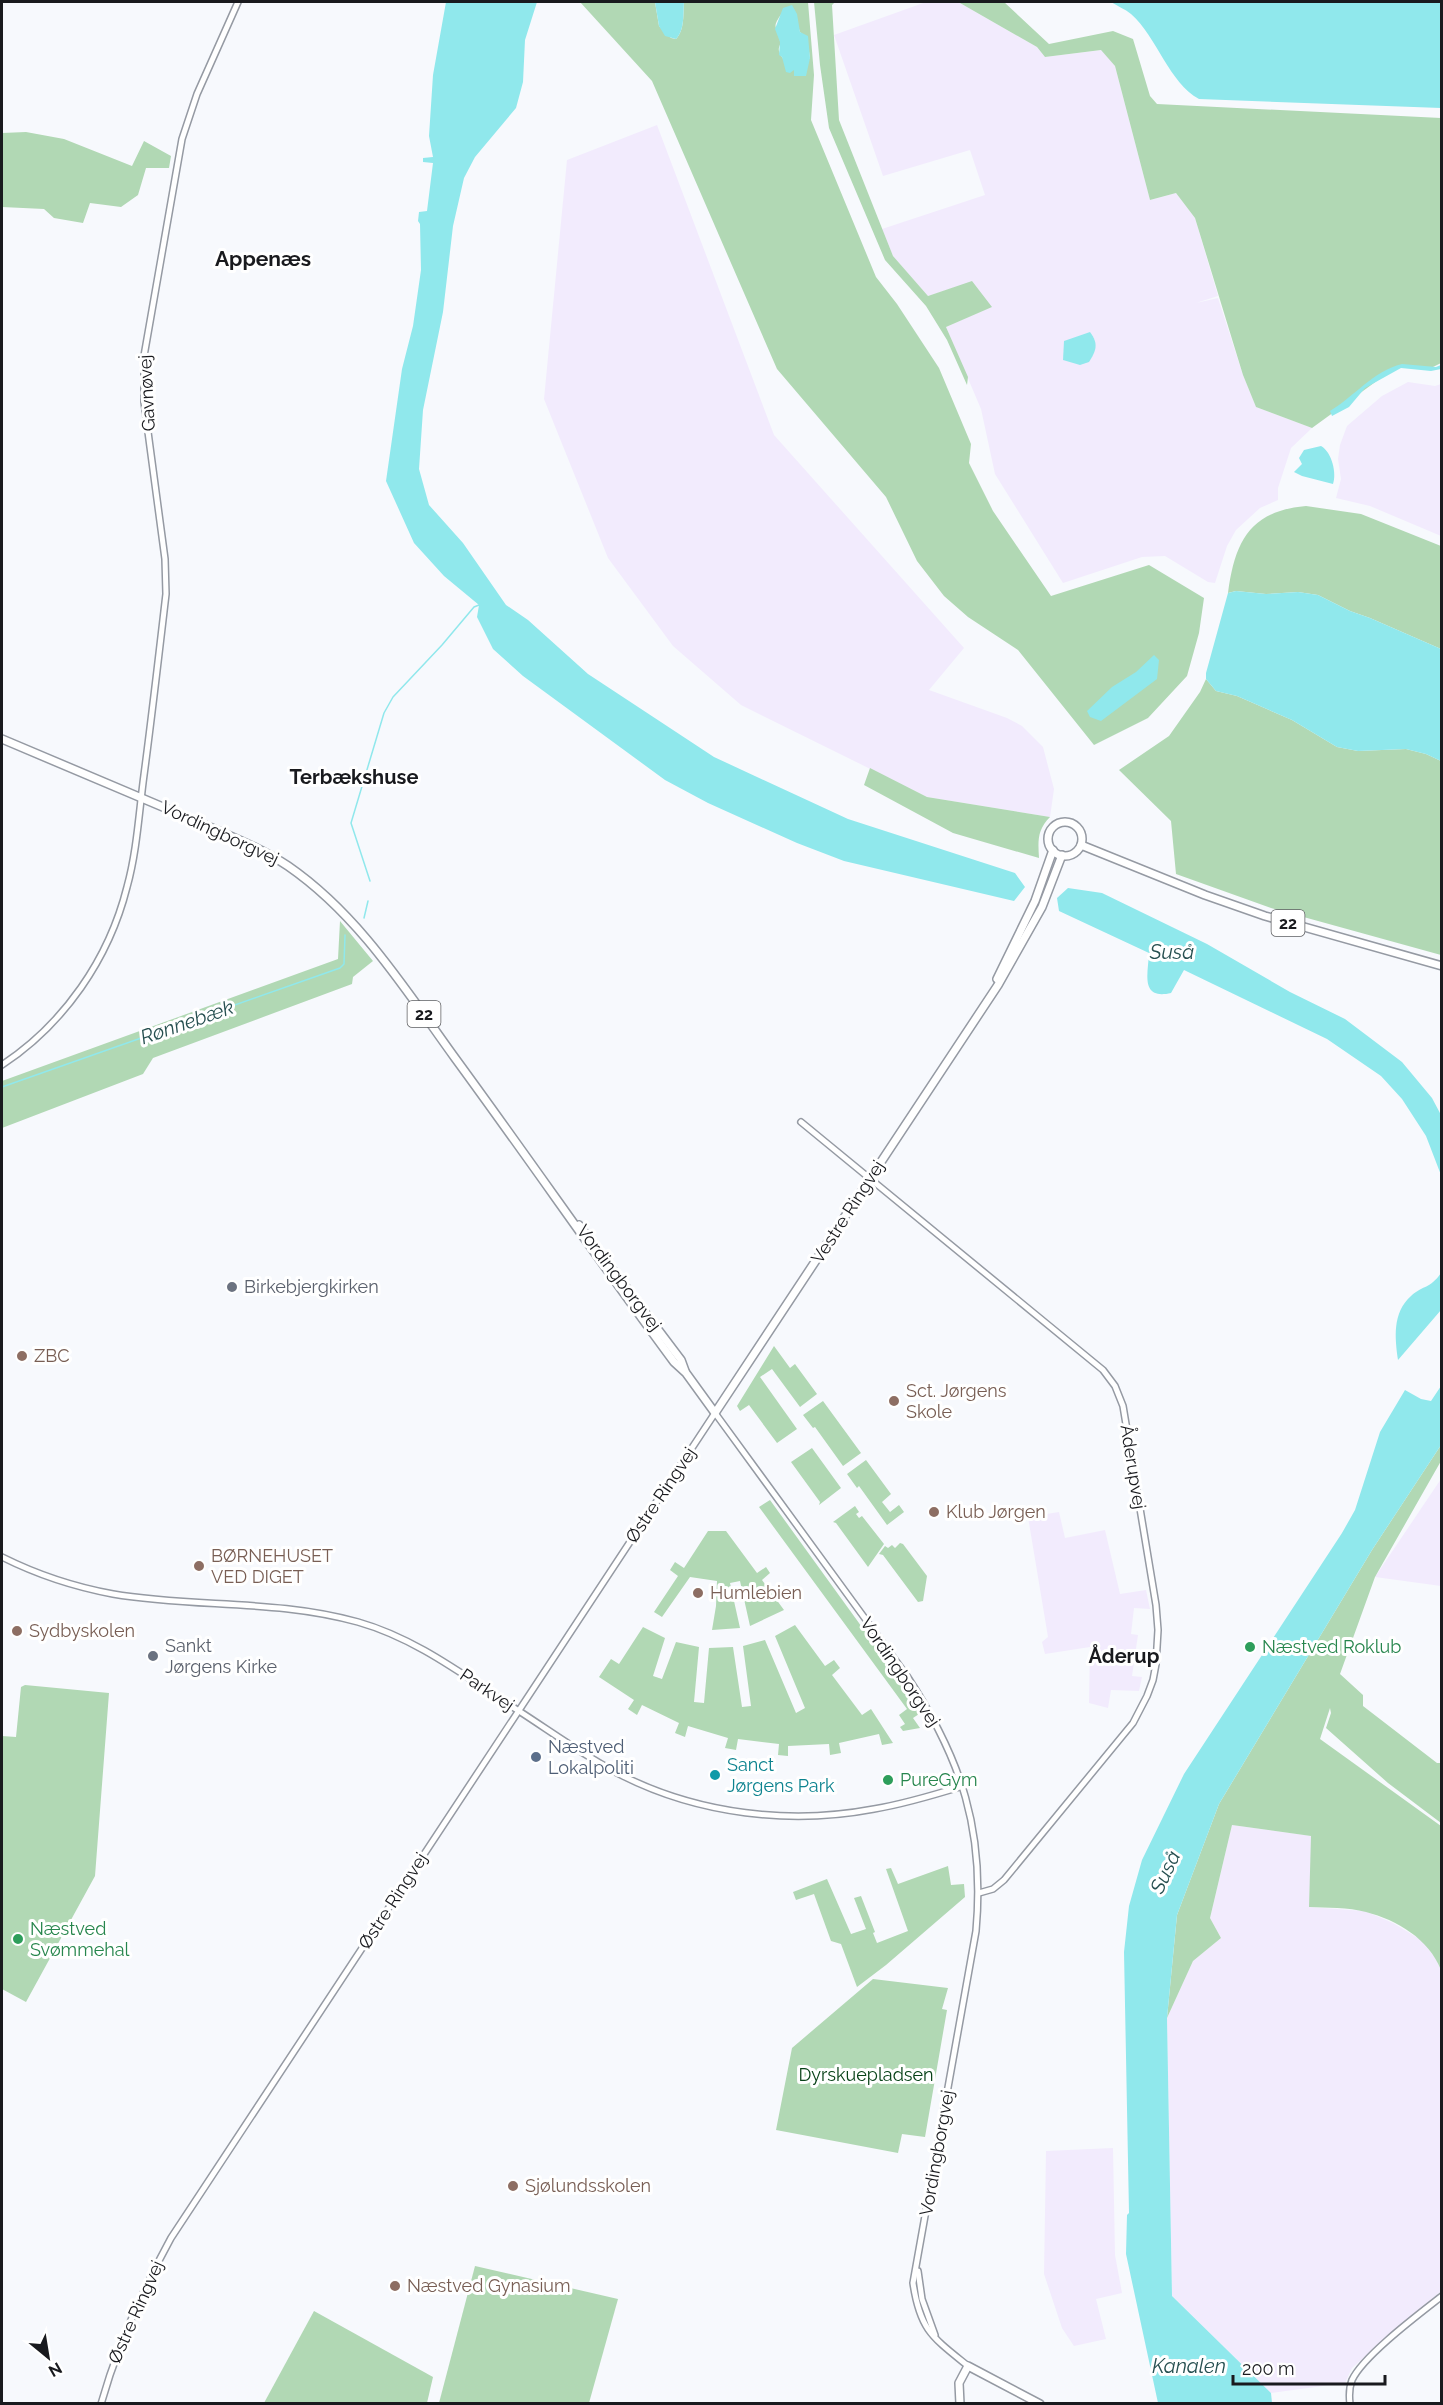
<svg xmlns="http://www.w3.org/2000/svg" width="1443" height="2405" viewBox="0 0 1443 2405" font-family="Raleway,sans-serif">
<rect width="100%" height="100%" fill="#f7f9fd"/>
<!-- industrial -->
<g fill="#f2ebfd">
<polygon points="926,2 960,3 1037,47 1045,57 1102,50 1115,66 1150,200 1176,193 1195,218 1218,296 1196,303 1218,298 1243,375 1256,407 1312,428 1291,448 1278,488 1278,500 1260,508 1236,530 1227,546 1215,583 1208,582 1165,556 1142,557 1063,583 995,474 981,409 946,327 991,307 972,282 928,296 893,256 882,229 985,195 970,150 883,176 834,35"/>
<polygon points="657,125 774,435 964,648 929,690 1007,718 1022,726 1043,747 1054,789 1050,817 927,797 741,705 673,646 608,558 544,399 567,160"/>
<polygon points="1408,382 1435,386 1441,384 1441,536 1370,506 1336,498 1341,479 1338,459 1340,445 1347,426 1382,396"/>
<polygon points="1441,1479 1441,1586 1375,1577"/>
<polygon points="1059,1512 1065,1538 1105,1530 1120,1594 1146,1590 1150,1609 1134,1608 1131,1634 1138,1635 1132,1676 1142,1677 1139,1691 1111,1690 1108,1708 1089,1703 1090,1647 1045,1654 1042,1642 1048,1637 1028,1517"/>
<polygon points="1232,1825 1312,1836 1309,1907 1365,1911 1393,1923 1423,1941 1437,1960 1442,1970 1441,2291 1352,2368 1345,2383 1271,2393 1172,2296 1167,2018 1193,1961 1221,1938 1210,1918"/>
<polygon points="1113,2148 1115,2255 1122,2293 1096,2299 1106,2339 1074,2346 1062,2328 1044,2274 1046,2151"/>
</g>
<!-- green -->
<g fill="#b1d8b4" fill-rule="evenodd">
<path d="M580,2H655L659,26L671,38L676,39C685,30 683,13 684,2H808L814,75L811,120L876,277L897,304L939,368L971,444L969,463L993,511L1051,596L1149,565L1204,598L1199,633L1187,676L1148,718L1094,745L1018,650L968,617L944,596L917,561L886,497L777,369L652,81ZM782,13L798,20V26L800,32L807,39L810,58L795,71C790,66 781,59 779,51C778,46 781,46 780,41C778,25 770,30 782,13Z"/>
<polygon points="814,2 835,2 832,5 839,120 893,256 928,296 972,281 992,307 946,327 968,377 967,385 947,340 926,306 885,260 829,128 820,65"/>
<polygon points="970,2 1004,2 1049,44 1113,31 1133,39 1150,96 1157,104 1441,118 1441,363 1429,369 1396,367 1312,428 1256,407 1243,375 1195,218 1176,193 1150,200 1115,66 1101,50 1045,57 1037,47 960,3"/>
<polygon points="26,132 64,139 132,166 144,141 171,156 169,168 146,168 138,195 121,207 90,203 83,223 54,218 44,209 2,207 2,133"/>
<path d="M1306,506L1361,514L1441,546V649L1370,618L1350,611L1318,595L1298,592L1266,594L1236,591L1228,593C1235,541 1250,511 1306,506Z"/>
<polygon points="1206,679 1216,691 1237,696 1292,720 1337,747 1358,751 1406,749 1426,754 1441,761 1441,955 1271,908 1176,874 1171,821 1119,770 1169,736 1200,692"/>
<path d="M870,768L927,797L1050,817C1037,830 1038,841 1039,858L953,833L864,785Z"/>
<polygon points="340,921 373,961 353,977 352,984 153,1058 143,1074 2,1128 2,1081 338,959"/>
<polygon points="774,1346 790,1368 795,1364 817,1394 800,1407 772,1369 760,1377 797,1429 777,1443 749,1405 740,1411 737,1406"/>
<polygon points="823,1401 861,1453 843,1466 815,1427 813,1428 803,1415"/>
<path d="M1441,1445V1461L1375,1577L1340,1674L1363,1695V1706L1437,1763H1441V1823L1388,1783L1326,1728L1331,1713L1330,1708L1320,1739L1441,1826V1970C1429,1939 1397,1920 1366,1912C1348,1907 1327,1908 1309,1907L1311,1836L1232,1825L1210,1918L1221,1938L1193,1961L1167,2018L1177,1915L1219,1804L1372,1550Z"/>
<polygon points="812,1448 841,1488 819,1505 820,1502 791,1462"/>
<polygon points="866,1460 891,1494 882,1502 890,1512 899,1505 904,1512 887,1525 859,1486 857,1488 847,1474"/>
<polygon points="770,1500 919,1706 922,1712 913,1718 920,1728 903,1731 900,1727 905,1724 899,1715 907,1709 759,1507"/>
<polygon points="855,1506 859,1512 856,1514 859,1518 862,1516 884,1544 868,1567 836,1523 833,1522"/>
<polygon points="708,1531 726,1531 757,1573 766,1567 770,1573 762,1580 784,1610 750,1626 740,1581 730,1583 740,1628 712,1630 716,1606 717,1581 690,1577 662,1617 654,1612 678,1576 670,1570 675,1562 684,1568"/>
<polygon points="900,1543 903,1544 927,1576 923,1601 918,1602 883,1555 879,1554 885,1546 888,1548 892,1545 895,1548"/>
<polygon points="795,1625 825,1666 834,1660 840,1668 832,1675 862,1715 871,1709 893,1743 882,1745 879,1734 839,1743 841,1753 830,1755 829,1744 788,1746 788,1756 778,1755 779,1744 738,1739 736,1750 725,1748 728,1738 688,1726 685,1737 675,1733 679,1723 642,1705 637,1715 628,1709 634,1700 599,1677 611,1659 619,1664 643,1627 665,1638 653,1676 662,1679 676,1642 699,1647 694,1702 704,1703 709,1648 733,1647 742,1707 751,1706 743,1646 765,1640 796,1713 805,1708 775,1636"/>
<polygon points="25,1685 109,1693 95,1876 26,2002 2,1989 2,1736 16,1737 21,1687"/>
<polygon points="948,1866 951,1885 964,1884 965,1897 886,1965 857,1987 841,1944 831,1941 814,1894 796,1900 793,1892 827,1879 851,1934 866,1929 854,1898 861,1896 875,1932 873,1933 877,1943 908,1931 886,1869 891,1868 898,1884"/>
<polygon points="873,1979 948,1988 942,2009 947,2010 925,2137 902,2134 898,2153 776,2130 792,2048"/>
<polygon points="475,2266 618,2299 589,2403 439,2403"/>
<polygon points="314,2311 433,2377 427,2403 264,2403"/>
</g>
<!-- water -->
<g fill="#90e8ec">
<polygon points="446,2 537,2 525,40 523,82 516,108 475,157 464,178 453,226 443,312 423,410 419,469 429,505 463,543 506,605 528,620 588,674 714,757 848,819 1015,873 1025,887 1014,901 844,861 797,843 708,803 665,780 523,676 493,649 477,617 479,605 444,576 414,543 386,481 402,369 413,326 421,270 420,224 418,221 419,212 427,211 433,163 423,162 423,158 433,157 429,136 433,75"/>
<path d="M655,2H684C683,13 685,30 676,39L665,36L659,26Z"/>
<path d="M1111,2H1441V108L1199,99C1169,83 1157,37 1131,14C1125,9 1117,6 1111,2Z"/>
<polygon points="792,5 797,14 800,32 808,36 810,58 806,76 794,76 794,70 790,73 786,72 782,57 779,55 780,42 775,29 783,8"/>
<path d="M1090,332C1099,344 1096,351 1089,362L1080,365L1063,360L1064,341Z"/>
<path d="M1402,364L1436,367L1441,365V369L1431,371L1401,368L1365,388L1349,407L1332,416L1330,411C1355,396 1373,371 1402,364Z"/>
<path d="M1321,446C1332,452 1337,474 1333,484L1302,476L1294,472L1302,464L1299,458L1304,450Z"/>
<polygon points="1236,591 1266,594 1298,592 1318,595 1350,611 1370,618 1441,649 1441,761 1426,754 1406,749 1358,751 1337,747 1292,720 1237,696 1216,691 1206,679 1206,673 1228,593"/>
<polygon points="1154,655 1159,660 1157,679 1101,721 1090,717 1087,711 1112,687 1136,672"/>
<path d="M1068,888L1102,893L1207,944L1290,992L1345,1019L1402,1062L1432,1098L1441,1115V1175L1426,1136L1402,1099L1381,1076L1327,1039L1184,970L1171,993C1140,1000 1148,974 1149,953L1059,911L1057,898Z"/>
<path d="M1441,1273V1310L1398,1360C1395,1338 1392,1313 1411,1296C1423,1285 1430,1289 1441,1273Z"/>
<polygon points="1441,1386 1441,1445 1372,1550 1219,1804 1177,1915 1167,2018 1172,2296 1271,2393 1272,2403 1158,2403 1126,2254 1127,2215 1129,2213 1124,1952 1129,1906 1142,1860 1184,1774 1342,1533 1355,1510 1380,1432 1405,1390 1421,1399 1431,1401"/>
</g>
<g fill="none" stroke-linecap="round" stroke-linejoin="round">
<!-- stream -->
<g stroke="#90e8ec" stroke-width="1.5">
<polyline points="370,881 351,823 384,713 393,697 442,645 474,607 479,605"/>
<polyline points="364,918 368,901"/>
<polyline points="2,1087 340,968 344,964 345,935"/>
</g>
<!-- minor casing -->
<g stroke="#959aa3" stroke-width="8">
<g id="minor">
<path d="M2,1065C64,1024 109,959 127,887C137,851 139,812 144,775C152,715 159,654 166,594L165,559L144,402V356L182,139L197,94L238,2"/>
<polyline points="801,1122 1103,1370 1115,1386 1123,1406 1156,1605 1158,1630 1156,1664 1153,1680 1147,1696 1133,1723 1004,1880 993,1889 979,1893"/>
<path d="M2,1557C36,1574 75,1587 113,1594C194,1608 276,1599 358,1622C418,1639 467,1678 519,1711C553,1733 587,1758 623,1776C699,1814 790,1825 874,1809C904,1804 934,1795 963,1786"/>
<polyline points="918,2271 922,2299 935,2335"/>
<path d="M101,2404C118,2344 142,2291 171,2238L715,1413L907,1676C962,1760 985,1831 976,1931L913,2283C920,2330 932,2337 968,2366"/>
<path d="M1350,2404C1349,2396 1349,2388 1352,2380C1363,2356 1419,2314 1442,2296"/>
</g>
</g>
<!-- major casing -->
<g stroke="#959aa3" stroke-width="10">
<g id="major">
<path d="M2,739C69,767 136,795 203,824C232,837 261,848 288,866C359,915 405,989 455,1058C529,1159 600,1262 674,1362L686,1373L715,1413L998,985L1042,907L1062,855"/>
<circle cx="1065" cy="839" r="17"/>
<polyline points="1081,845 1205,895 1265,916 1442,966"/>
<polyline points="997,979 1035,901 1053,850"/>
<polyline points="579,1225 681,1360 685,1371"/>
<polyline points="960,2404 959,2383 968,2366 1040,2404"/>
</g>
</g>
<!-- minor -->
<use href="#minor" stroke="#fff" stroke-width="5"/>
<!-- major -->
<use href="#major" stroke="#fff" stroke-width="7"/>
</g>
<!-- markers -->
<g fill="#6b7280" stroke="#fff" stroke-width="2">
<circle cx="232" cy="1287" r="6"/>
<circle cx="153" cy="1656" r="6"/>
</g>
<g fill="#8d6e63" stroke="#fff" stroke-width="2">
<circle cx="22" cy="1356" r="6"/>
<circle cx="894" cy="1401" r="6"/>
<circle cx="934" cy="1512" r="6"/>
<circle cx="199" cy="1566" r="6"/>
<circle cx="698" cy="1593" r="6"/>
<circle cx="17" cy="1631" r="6"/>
<circle cx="513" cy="2186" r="6"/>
<circle cx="395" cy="2286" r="6"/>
</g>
<g fill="#2e9e5b" stroke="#fff" stroke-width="2">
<circle cx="1250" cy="1647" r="6"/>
<circle cx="888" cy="1780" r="6"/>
<circle cx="18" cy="1939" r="6"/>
</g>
<circle fill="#5c6f8a" stroke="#fff" stroke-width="2" cx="536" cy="1757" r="6"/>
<circle fill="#0f9aa8" stroke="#fff" stroke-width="2" cx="715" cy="1775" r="6"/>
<g text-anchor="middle" stroke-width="6" stroke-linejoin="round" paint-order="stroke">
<!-- shield labels -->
<g fill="#fff" stroke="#5e5f62" stroke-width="1.5">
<rect x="1271.5" y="910" width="33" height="26" rx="4.5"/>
<rect x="407.5" y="1001" width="33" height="26" rx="4.5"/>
</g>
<g font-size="16" font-weight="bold" fill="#191a1e">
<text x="1288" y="929">22</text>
<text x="424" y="1020">22</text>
</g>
<!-- street labels -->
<g font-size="18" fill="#191a1e" stroke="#fff">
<text transform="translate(147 393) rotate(-93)" y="6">Gavnøvej</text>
<text transform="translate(220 833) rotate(25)" y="6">Vordingborgvej</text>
<text transform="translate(848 1212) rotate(-57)" y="6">Vestre Ringvej</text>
<text transform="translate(619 1278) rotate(53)" y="6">Vordingborgvej</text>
<text transform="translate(1133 1467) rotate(81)" y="6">Åderupvej</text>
<text transform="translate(661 1495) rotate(-56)" y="6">Østre Ringvej</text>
<text transform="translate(900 1672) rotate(56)" y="6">Vordingborgvej</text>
<text transform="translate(487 1690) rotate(34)" y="6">Parkvej</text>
<text transform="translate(393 1901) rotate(-57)" y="6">Østre Ringvej</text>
<text transform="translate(937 2153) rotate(-80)" y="6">Vordingborgvej</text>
<text transform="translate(136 2312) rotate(-66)" y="6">Østre Ringvej</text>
</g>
<!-- worship labels -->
<g font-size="18" fill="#5b616d" stroke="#fff" text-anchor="start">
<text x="244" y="1293">Birkebjergkirken</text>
<text x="165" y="1652">Sankt<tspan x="165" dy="21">Jørgens Kirke</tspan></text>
</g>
<!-- education labels -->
<g font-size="18" fill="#785e54" stroke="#fff" text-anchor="start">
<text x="34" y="1362">ZBC</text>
<text x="906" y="1397">Sct. Jørgens<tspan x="906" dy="21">Skole</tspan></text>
<text x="946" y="1518">Klub Jørgen</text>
<text x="211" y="1562">BØRNEHUSET<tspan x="211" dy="21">VED DIGET</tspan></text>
<text x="710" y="1599">Humlebien</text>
<text x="29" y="1637">Sydbyskolen</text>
<text x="525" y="2192">Sjølundsskolen</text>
<text x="407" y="2292">Næstved Gynasium</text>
</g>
<!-- leisure labels -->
<g font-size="18" fill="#27864d" stroke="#fff" text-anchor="start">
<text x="1262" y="1653">Næstved Roklub</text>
<text x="900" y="1786">PureGym</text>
<text x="30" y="1935">Næstved<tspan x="30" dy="21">Svømmehal</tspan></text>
</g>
<!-- service labels -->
<g font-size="18" fill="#4e5e75" stroke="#fff" text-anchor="start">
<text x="548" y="1753">Næstved<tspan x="548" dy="21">Lokalpoliti</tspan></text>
</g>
<!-- culture labels -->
<g font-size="18" fill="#0d838f" stroke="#fff" text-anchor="start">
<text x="727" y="1771">Sanct<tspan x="727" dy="21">Jørgens Park</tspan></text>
</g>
<!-- park labels -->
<g font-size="18" fill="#074217" stroke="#fff">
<text x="866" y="2081">Dyrskuepladsen</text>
</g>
<!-- neighbourhood labels -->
<g font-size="20" font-weight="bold" fill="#191a1e" stroke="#fff">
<text x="354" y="784">Terbækshuse</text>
<text x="1124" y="1663">Åderup</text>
</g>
<!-- water labels -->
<g font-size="20" font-style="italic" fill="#264f50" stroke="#fff">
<text x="1172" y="959">Suså</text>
<text transform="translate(187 1022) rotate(-19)" y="7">Rønnebæk</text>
<text transform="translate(1165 1872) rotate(-65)" y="7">Suså</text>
<text x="1189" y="2373">Kanalen</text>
</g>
<!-- quarter labels -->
<g font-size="21" font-weight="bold" fill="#191a1e" stroke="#fff">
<text x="263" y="266">Appenæs</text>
</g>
</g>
<!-- border -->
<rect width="1443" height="2405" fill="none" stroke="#191a1e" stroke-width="6"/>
<!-- north arrow -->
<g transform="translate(48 2357) rotate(150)" stroke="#ffffff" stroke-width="4.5" paint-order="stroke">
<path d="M0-4.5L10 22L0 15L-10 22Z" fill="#191a1e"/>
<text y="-9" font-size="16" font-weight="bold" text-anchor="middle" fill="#191a1e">N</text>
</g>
<!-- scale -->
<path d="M1233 2375v9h152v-9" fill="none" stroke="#191a1e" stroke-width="3"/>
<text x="1242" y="2375" font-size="18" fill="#191a1e" stroke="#ffffff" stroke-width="4.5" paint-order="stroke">200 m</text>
</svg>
